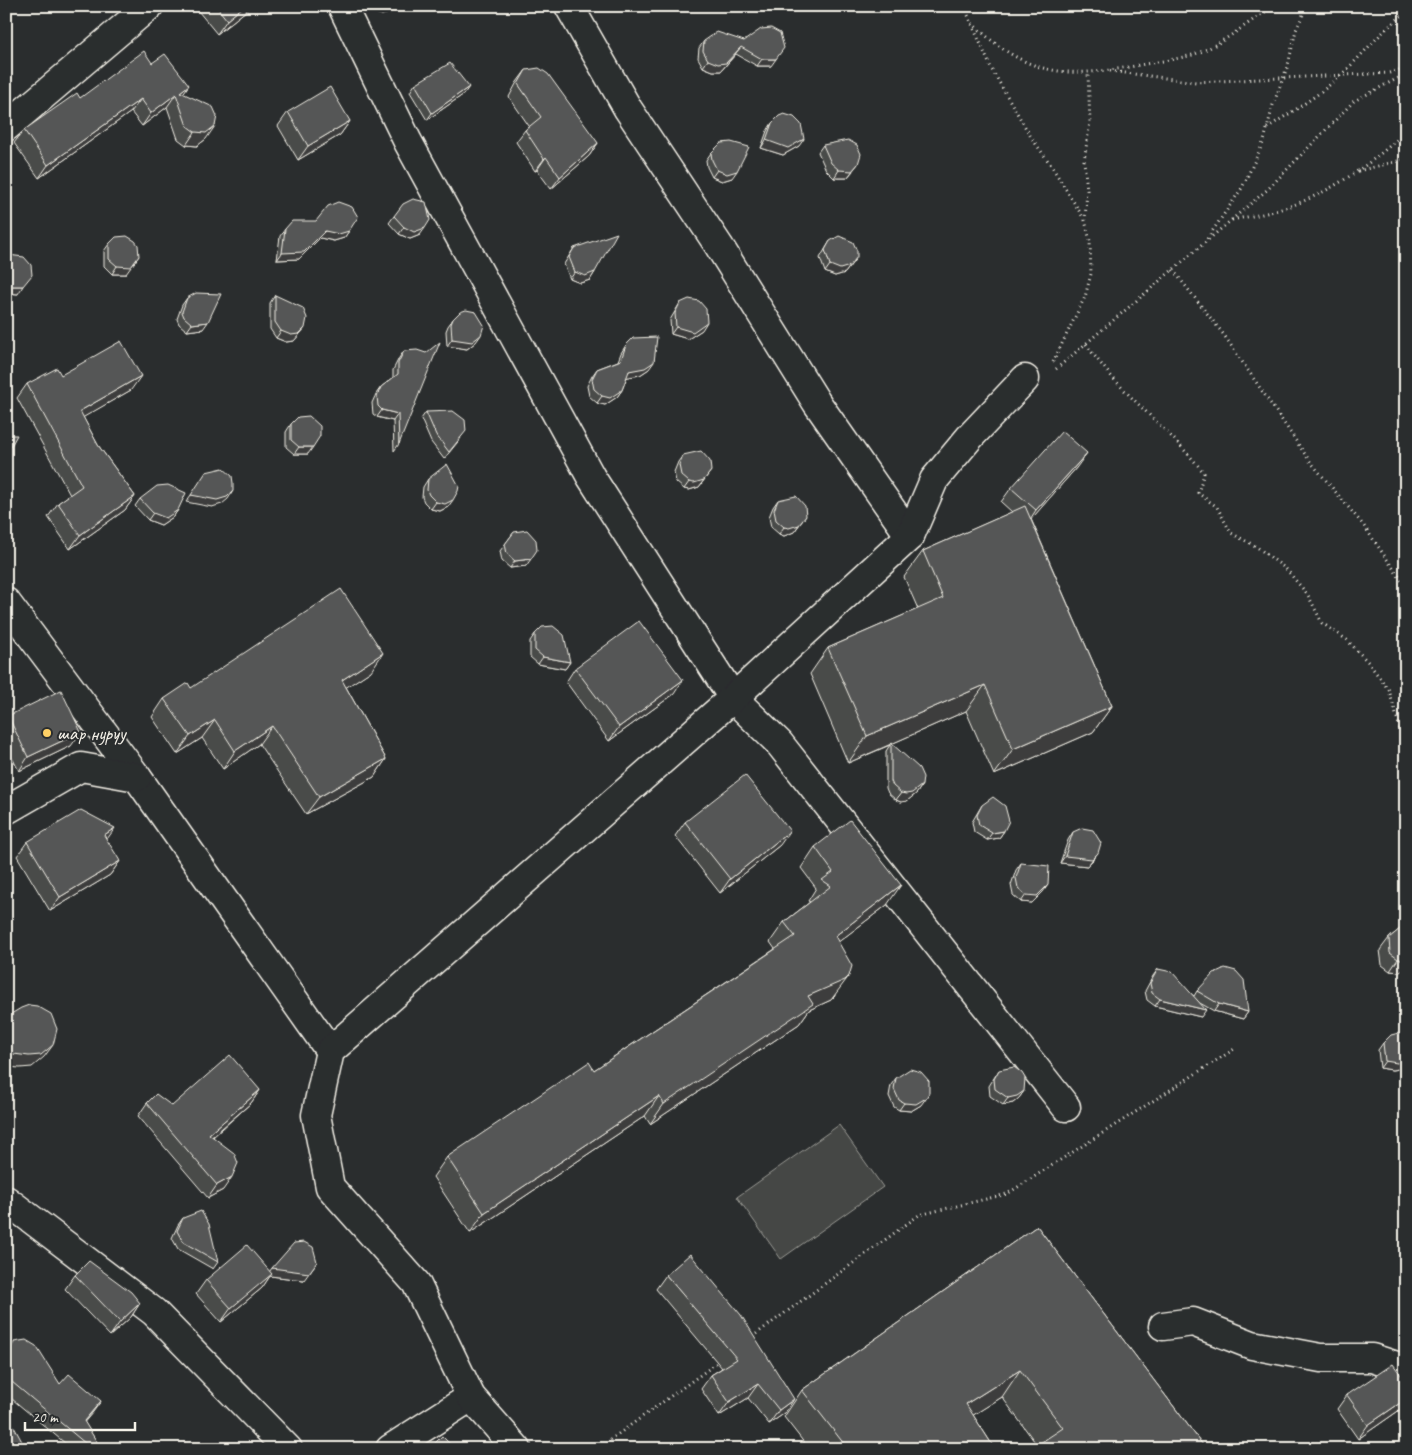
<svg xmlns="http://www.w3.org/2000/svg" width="1412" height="1455" viewBox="0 0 1412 1455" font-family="Caveat,sans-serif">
<rect width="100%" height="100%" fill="#2a2d2e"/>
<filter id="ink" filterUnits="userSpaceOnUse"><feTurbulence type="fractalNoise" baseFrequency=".02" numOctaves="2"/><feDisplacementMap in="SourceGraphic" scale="10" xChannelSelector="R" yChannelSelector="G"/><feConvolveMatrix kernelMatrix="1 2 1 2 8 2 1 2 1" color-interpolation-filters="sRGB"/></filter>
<g filter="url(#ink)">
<!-- green -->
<polygon fill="#444645" stroke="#9c9c96" points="839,1125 883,1187 781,1259 737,1197"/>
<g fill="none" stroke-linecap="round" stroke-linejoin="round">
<!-- minor casing -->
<g stroke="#f4f1e8" stroke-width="31">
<g id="minor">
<polyline points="342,6 408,142 591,477 733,698 779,743 1066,1107"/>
<polyline points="569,6 628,109 719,246 817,403 910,536"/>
<polyline points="6,127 149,6"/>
<polyline points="6,602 137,777 330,1051"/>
<polyline points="6,810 81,767 137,777"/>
<polyline points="6,1200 154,1312 288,1449"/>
<polyline points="1163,1326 1193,1322 1252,1345 1321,1358 1372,1358 1406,1369"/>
<polyline points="390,1449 471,1397"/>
<polyline points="517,1449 471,1397 416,1283 330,1187 316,1115 330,1051 733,698 910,536 934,480 969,438 1025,379"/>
</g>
</g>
<!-- path -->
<g stroke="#f4f1e8" stroke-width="3" stroke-dasharray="1 4" stroke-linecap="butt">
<polyline points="964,6 992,70 1031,137 1051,165 1084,219"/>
<path d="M972,23C1026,75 1063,79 1135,66C1154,62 1174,60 1192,55C1221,46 1248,22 1274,6"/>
<polyline points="1110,71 1196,82 1389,73 1406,68"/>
<path d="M1267,128C1293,111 1320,95 1342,74C1364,54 1381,30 1406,13"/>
<polyline points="1358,171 1406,159"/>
<path d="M1232,220C1246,217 1260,215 1274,211C1322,199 1371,165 1406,131"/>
<polyline points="1207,239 1242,188 1264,141 1273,105 1288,65 1296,30 1307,6"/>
<polyline points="1173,270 1224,335 1309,460 1364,526 1406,587"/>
<path d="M1086,344C1121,395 1167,426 1204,473L1198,493L1217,507L1231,533L1257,547L1286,569L1308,595L1322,623L1347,640L1368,662L1389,690L1406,750"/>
<polyline points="1053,362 1085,297 1091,274 1090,241 1085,220 1087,190 1084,161 1090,122 1088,74"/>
<polyline points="1056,369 1268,189 1354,101 1406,74"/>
<polyline points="752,1337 919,1215 1007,1194 1236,1048"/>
<polyline points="610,1440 721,1360"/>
</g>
<!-- minor -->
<use href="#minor" stroke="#2a2d2e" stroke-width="28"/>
</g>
<!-- wall -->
<g fill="#494b4a" stroke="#f4f1e8">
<polygon points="194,6 252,6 217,34"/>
<polygon points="370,6 397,6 393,12 382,15 372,12"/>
<polygon points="704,41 744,41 771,66 757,66 736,54 721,71 713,71 703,67 698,58 699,48"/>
<polygon points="152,63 183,93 206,139 197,146 186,145 178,139 167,107 142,126 131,112 39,178 14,143 24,130 80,98"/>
<polygon points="526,70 598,143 589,156 551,189 537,170 535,171 516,142 525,130 529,126 509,97 517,82"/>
<polygon points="415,84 464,94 427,120 410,92"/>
<polygon points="288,112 350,121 340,135 298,160 278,126"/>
<polygon points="772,123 799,146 783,155 761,148 767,131"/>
<polygon points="823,145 853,171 847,178 834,178 826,170 818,152"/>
<polygon points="711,153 732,178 722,181 712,177 707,167 706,160"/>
<polygon points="394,216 420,235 410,239 399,234 389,223"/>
<polygon points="285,229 349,231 344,238 334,241 320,238 299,259 277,260 280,236"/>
<polygon points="830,241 857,257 845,273 835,276 825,272 820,258"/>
<polygon points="109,244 126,274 112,274 104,266 104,251"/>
<polygon points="574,248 595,272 590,280 580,283 570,279 564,264"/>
<polygon points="6,257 18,294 6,293"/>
<polygon points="275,295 305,328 294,341 286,342 276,338 270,329 270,303"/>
<polygon points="187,298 203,329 187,331 179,324 177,319 182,305"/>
<polygon points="680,303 702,330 688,339 671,334 670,320"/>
<polygon points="453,319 476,342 467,349 447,346 446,331 448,326"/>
<polygon points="626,345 649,369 640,375 627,377 622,390 617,397 605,405 597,403 589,396 587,386 592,376 597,369 618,361 621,353"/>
<polygon points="404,351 399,444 394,451 393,421 377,417 373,414 372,403 376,394 381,387 393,378 393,370 399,358"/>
<polygon points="61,375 131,390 83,417 98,445 135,496 125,510 70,549 48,517 58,503 70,495 17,398 27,384"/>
<polygon points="426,412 461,438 444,459 431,442 421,419"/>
<polygon points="291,424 308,454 294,454 286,447 286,432"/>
<polygon points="683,455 711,471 699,487 689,490 684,489 676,482 674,472 678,462"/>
<polygon points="1077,467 1031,519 1112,706 1093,732 994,775 966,711 891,744 922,785 917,793 907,801 901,802 896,800 888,793 886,788 886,751 890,745 848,763 810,674 828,648 918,609 904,577 923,551 1012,512 1001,502 1011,488"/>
<polygon points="428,479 448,507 440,511 431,509 424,502 422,497 423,487"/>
<polygon points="140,499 178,510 173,517 161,525 148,520 135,506"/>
<polygon points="778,500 806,516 794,532 784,536 779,534 771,527 769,517 773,507"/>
<polygon points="514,532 526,566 510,568 502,561 500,551"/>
<polygon points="535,634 570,662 565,669 538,664 530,657 530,641"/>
<polygon points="575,668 674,694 609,741 566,682"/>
<polygon points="371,671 346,687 386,759 374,777 306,814 259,744 223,769 202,738 177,754 152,717 164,699 191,688"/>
<polygon points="8,716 71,746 19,771 6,746 6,718"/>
<polygon points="982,805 1004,831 999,838 987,840 974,832 972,822"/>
<polygon points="685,822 780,845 720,893 675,836"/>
<polygon points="1073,832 1093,860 1087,866 1060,863 1068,840"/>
<polygon points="27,842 120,861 110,875 50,911 17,856"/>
<polygon points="815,847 887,905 838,942 835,996 831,1000 809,1010 799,1024 650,1124 645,1116 470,1233 433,1177 447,1157 594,1070 775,949 770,942 784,922 810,902 808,901 816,888 801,868"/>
<polygon points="1021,863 1043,892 1032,903 1021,902 1013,895 1011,885 1016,870"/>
<polygon points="1406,924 1400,972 1390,971 1382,965 1380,950 1389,938"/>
<polygon points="1158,969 1194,996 1197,991 1248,1012 1243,1019 1214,1011 1198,1002 1201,1017 1155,1006 1147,1000 1145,991 1153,976"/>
<polygon points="1383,1043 1405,1068 1392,1070 1380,1068 1378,1050"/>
<polygon points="999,1070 1024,1091 1019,1098 1013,1103 1003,1105 990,1096 989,1086"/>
<polygon points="896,1078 921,1105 911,1111 899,1110 894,1107 889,1096 891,1085"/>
<polygon points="260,1090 251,1103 213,1137 223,1190 208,1198 138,1116 147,1103 172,1106"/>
<polygon points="1406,1152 1406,1174 1401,1163"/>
<polygon points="183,1218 218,1262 213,1269 178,1249 172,1238 178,1225"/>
<polygon points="1037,1226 1206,1449 1037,1445 1002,1397 973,1415 995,1449 809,1449 784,1417 802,1390"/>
<polygon points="270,1272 304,1280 270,1276 262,1288 221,1322 196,1294 206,1280"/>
<polygon points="75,1275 140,1303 131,1317 110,1336 65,1289"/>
<polygon points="666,1275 785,1413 769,1424 748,1398 719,1416 701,1389 711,1375 722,1368 656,1289"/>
<polygon points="14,1342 60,1384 101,1401 84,1422 100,1447 99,1449 72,1449 6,1394 6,1352"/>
<polygon points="1347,1395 1406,1399 1406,1404 1404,1407 1358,1439 1337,1409"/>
</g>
<!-- shaded-wall -->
<g fill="#3c3d3c" stroke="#f4f1e8">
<polygon points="244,6 252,6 217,34 227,20"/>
<polygon points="376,6 397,6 393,12 382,15 372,12"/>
<polygon points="741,47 721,71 713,71 703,67 708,60"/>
<polygon points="762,59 776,59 771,66 757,66"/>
<polygon points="189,85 180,98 180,92"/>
<polygon points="469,87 464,94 427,120 432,113"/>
<polygon points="176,94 167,107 142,126 151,113"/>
<polygon points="141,99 131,112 39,178 48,165"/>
<polygon points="350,121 340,135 298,160 308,146"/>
<polygon points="215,126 206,139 197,146 186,145 195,132"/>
<polygon points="804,139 799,146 783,155 761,148 766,140"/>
<polygon points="598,143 589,156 551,189 560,177"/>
<polygon points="546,157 537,170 535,171 544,159"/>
<polygon points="858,164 847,178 834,178 839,170"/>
<polygon points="717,170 737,171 732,178 722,181 712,177"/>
<polygon points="404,227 425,228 420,235 410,239 399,234"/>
<polygon points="325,231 349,231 344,238 334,241 320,238 299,259 277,260 282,253"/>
<polygon points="139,256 126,274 112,274 117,266"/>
<polygon points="830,265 850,266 845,273 835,276 825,272"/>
<polygon points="575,272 595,272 590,280 580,283 570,279"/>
<polygon points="10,286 23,286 18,294 6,293 6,291"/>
<polygon points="208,322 203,329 187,331 192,324"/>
<polygon points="707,322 702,330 688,339 671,334 676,327"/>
<polygon points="305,328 294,341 286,342 276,338 281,331"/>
<polygon points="481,335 476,342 467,349 447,346 452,339"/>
<polygon points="654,362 649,369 640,375 624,378 629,371"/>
<polygon points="141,376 131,390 70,425 80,411"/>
<polygon points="622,390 617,397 605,405 597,403 602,396"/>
<polygon points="382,410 398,414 393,421 377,417"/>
<polygon points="299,447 313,447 308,454 294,454"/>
<polygon points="1087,453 1077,467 1027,524 1036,510"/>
<polygon points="704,480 699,487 689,490 684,489 689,482"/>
<polygon points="233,491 228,499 222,504 212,507 186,502 191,495"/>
<polygon points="135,496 125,510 70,549 80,535"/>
<polygon points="453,500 448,507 440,511 431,509 436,502"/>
<polygon points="178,510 173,517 161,525 148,520 153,513"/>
<polygon points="799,525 794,532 784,536 779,534 784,527"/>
<polygon points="531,559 526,566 510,568 515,561"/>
<polygon points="383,653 371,671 330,698 342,680"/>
<polygon points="543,657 570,662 565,669 538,664"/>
<polygon points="683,680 674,694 609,741 619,727"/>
<polygon points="985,685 966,711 848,763 867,736"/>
<polygon points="1112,706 1093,732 994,775 1013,749"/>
<polygon points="215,720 202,738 177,754 190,736"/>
<polygon points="272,726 259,744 223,769 235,751"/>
<polygon points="81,732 71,746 19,771 28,757"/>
<polygon points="386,759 374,777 306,814 319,797"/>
<polygon points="922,785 917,793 907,801 901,802 896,800 901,793"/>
<polygon points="115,828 105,842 104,835"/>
<polygon points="790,831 780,845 720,893 730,879"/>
<polygon points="1004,831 999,838 987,840 992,833"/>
<polygon points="1098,853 1087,866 1060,863 1065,856"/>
<polygon points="120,861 110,875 50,911 60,897"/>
<polygon points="901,885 887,905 820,956 835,936"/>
<polygon points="1048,885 1043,892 1032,903 1021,902 1026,895"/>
<polygon points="1398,959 1406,960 1406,968 1400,972 1390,971"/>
<polygon points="849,976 831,1000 809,1010 799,1024 650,1124 664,1104 808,996"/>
<polygon points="1160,999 1206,1010 1201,1017 1155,1006"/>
<polygon points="1219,1004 1248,1012 1243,1019 1214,1011"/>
<polygon points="53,1045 44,1057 32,1067 20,1068 6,1067 6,1053"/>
<polygon points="1385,1061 1406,1062 1406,1067 1405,1068 1392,1070 1380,1068"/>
<polygon points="260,1090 251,1103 200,1147 209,1134"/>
<polygon points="1024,1091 1019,1098 1013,1103 1003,1105 1008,1098"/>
<polygon points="659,1096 645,1116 470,1233 484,1213"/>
<polygon points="926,1098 921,1105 911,1111 899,1110 904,1103"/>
<polygon points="232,1177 223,1190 208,1198 217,1185"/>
<polygon points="317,1262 304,1280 270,1276 262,1288 221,1322 231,1308 267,1275 272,1268"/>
<polygon points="140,1303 131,1317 110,1336 120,1322"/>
<polygon points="1020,1370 1002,1397 948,1431 966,1404"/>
<polygon points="758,1384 748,1398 719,1416 729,1402"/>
<polygon points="794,1399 785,1413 769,1424 779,1410"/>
<polygon points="1406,1399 1406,1404 1404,1407 1358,1439 1368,1425"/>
<polygon points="101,1401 93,1412 76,1432 84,1421"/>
</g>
<!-- building -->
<g fill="#555756" stroke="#f4f1e8">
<polygon points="216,6 244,6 227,20"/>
<polygon points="381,6 394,6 387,8"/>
<polygon points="771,28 780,33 784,48 776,59 762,59 741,47 726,63 718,64 708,60 703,51 704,41 717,32 744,41 761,29"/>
<polygon points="144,51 152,63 165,54 189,85 180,92 213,107 217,116 215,126 206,133 195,132 187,126 176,94 151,113 141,99 48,165 24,130 77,93 80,98"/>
<polygon points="450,63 469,87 432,113 415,84"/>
<polygon points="539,68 548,74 598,143 560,177 546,157 544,159 525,130 541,117 518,84 526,70"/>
<polygon points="330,87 350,121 308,146 288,112"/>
<polygon points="784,114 794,117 801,124 804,139 788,148 766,140 772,123 779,116"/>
<polygon points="848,140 857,145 861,154 858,164 852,171 839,170 831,163 823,145"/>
<polygon points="731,142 749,147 737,171 727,174 717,170 712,160 711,153 721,143"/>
<polygon points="413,199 426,202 430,220 425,228 414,232 404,227 394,216 403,204"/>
<polygon points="338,202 352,207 358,217 349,231 339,234 325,231 304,252 282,253 285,229 292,221 316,221 328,206"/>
<polygon points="617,233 595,272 585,276 575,272 569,257 574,248"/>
<polygon points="127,236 135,241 138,245 139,256 131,267 117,266 109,259 109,244 116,237"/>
<polygon points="839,236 853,242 857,251 857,257 850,266 840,269 830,265 825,250 830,241"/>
<polygon points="8,255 24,257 31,265 32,275 23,286 10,286 6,283 6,257"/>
<polygon points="196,293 221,294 208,322 192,324 184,317 182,312 187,298"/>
<polygon points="275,295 303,308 307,318 305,328 299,334 291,335 281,331 275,322"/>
<polygon points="689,299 699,301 706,309 707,322 693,332 676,327 675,313 680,303"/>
<polygon points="466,310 476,312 484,325 481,335 472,342 452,339 451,324 453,319 460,312"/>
<polygon points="657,337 654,362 645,368 629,371 622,390 610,398 602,396 594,389 592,379 597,369 621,360 626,345 633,338"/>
<polygon points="121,341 141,376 80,411 98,445 135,496 80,535 58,503 82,486 27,384 57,368 61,375"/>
<polygon points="440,342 399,444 398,414 382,410 378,406 377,396 381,387 398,374 398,363 404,351 417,350 426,353"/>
<polygon points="453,411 465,420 466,431 449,452 436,435 426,412"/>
<polygon points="309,416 320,426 320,436 313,447 299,447 291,440 291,424 298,417"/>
<polygon points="1062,431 1087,453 1036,510 1011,488"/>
<polygon points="6,435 17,435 6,455"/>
<polygon points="701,451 710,461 711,471 704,480 694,483 689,482 681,475 679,465 683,455"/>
<polygon points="447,464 459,486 458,491 453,500 445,504 436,502 429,495 427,490 428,479"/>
<polygon points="223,468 232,476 233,483 233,491 227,497 217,500 191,495 206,472"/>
<polygon points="168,485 186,493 178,510 166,518 153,513 140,499 157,486"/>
<polygon points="796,496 805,506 806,516 799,525 789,528 784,527 776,520 774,510 778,500"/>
<polygon points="1025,506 1112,706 1013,749 985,685 867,736 828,648 943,598 923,551"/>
<polygon points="527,530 536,540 537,550 531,559 515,561 507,554 505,544 514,532"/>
<polygon points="341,589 383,653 342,680 386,759 319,797 272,726 235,751 215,720 190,736 164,699 188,683 191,688"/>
<polygon points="639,621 683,680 619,727 575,668"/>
<polygon points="553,626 564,635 570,662 543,657 535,650 535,634 542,627"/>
<polygon points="61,690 81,732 28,757 8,716"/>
<polygon points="891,743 919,768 923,777 922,785 912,793 906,794 901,793 893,786 891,781"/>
<polygon points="745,775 790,831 730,879 685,822"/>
<polygon points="993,797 1005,806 1009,821 1004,831 992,833 979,825 977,815 982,805"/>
<polygon points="81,810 115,828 104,835 120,861 60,897 27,842"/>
<polygon points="850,820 901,885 835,936 852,966 849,976 845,980 808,996 813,1004 664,1104 659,1096 484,1213 447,1157 589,1062 594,1070 795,936 784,922 831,886 822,880 833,872 815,847"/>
<polygon points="1082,828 1093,830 1101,843 1098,853 1092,859 1065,856 1073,832"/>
<polygon points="1021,863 1049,866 1048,885 1037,896 1026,895 1018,888 1016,878"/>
<polygon points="1406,924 1406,960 1398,959 1390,953 1389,938"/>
<polygon points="1225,968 1236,971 1244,980 1248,1012 1219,1004 1197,991 1214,973"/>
<polygon points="1158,969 1172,972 1206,1010 1160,999 1152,993 1150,983"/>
<polygon points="29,1005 37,1006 51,1014 57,1029 53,1045 41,1055 29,1056 6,1053 6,1017 21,1008"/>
<polygon points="1399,1033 1406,1037 1406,1062 1397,1063 1385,1061 1383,1043 1391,1035"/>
<polygon points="230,1055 260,1090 209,1134 234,1153 238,1163 232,1177 217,1185 147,1103 156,1094 172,1106"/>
<polygon points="1014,1067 1022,1073 1025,1078 1024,1091 1017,1096 1008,1098 995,1089 994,1079 999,1070"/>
<polygon points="910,1069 921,1072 929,1081 929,1093 926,1098 916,1104 904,1103 899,1100 894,1089 896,1078"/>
<polygon points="201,1211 209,1224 218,1262 183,1242 177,1231 183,1218"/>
<polygon points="1037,1226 1206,1449 1031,1449 1063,1428 1020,1370 966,1404 995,1449 848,1449 802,1390"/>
<polygon points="304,1242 313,1247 317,1262 309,1273 272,1268 294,1243"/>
<polygon points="247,1245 272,1274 231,1308 206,1280"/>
<polygon points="690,1254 741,1315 794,1399 779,1410 758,1384 729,1402 711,1375 737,1359 666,1275"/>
<polygon points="89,1261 131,1292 140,1303 120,1322 75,1275"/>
<polygon points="26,1340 36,1346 60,1384 69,1374 101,1401 84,1421 100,1447 98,1449 92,1449 6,1377 6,1360 14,1342"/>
<polygon points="1393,1364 1406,1382 1406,1399 1368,1425 1347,1395"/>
<polygon points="6,1412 26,1449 6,1449"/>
<polygon points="442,1436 455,1449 429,1449"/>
</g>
</g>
<!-- markers -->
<circle fill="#ffd166" stroke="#2a2d2e" stroke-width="2" cx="47" cy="733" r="5"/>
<g text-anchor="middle" stroke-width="4" stroke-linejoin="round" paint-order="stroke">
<!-- poi labels -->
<g font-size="20" fill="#f4f1e8" stroke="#2a2d2e" text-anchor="start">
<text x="57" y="740">шар нуруу</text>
</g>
</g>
<!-- margin -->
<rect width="1412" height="1455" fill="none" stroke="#2a2d2e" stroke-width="25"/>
<rect x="12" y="12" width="1387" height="1430" fill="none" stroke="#f4f1e8" stroke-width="2" filter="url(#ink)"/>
<!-- scale -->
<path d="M25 1422v8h110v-8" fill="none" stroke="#f4f1e8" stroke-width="2.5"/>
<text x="32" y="1422" font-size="15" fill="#f4f1e8" stroke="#2a2d2e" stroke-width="4" paint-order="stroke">20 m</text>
</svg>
